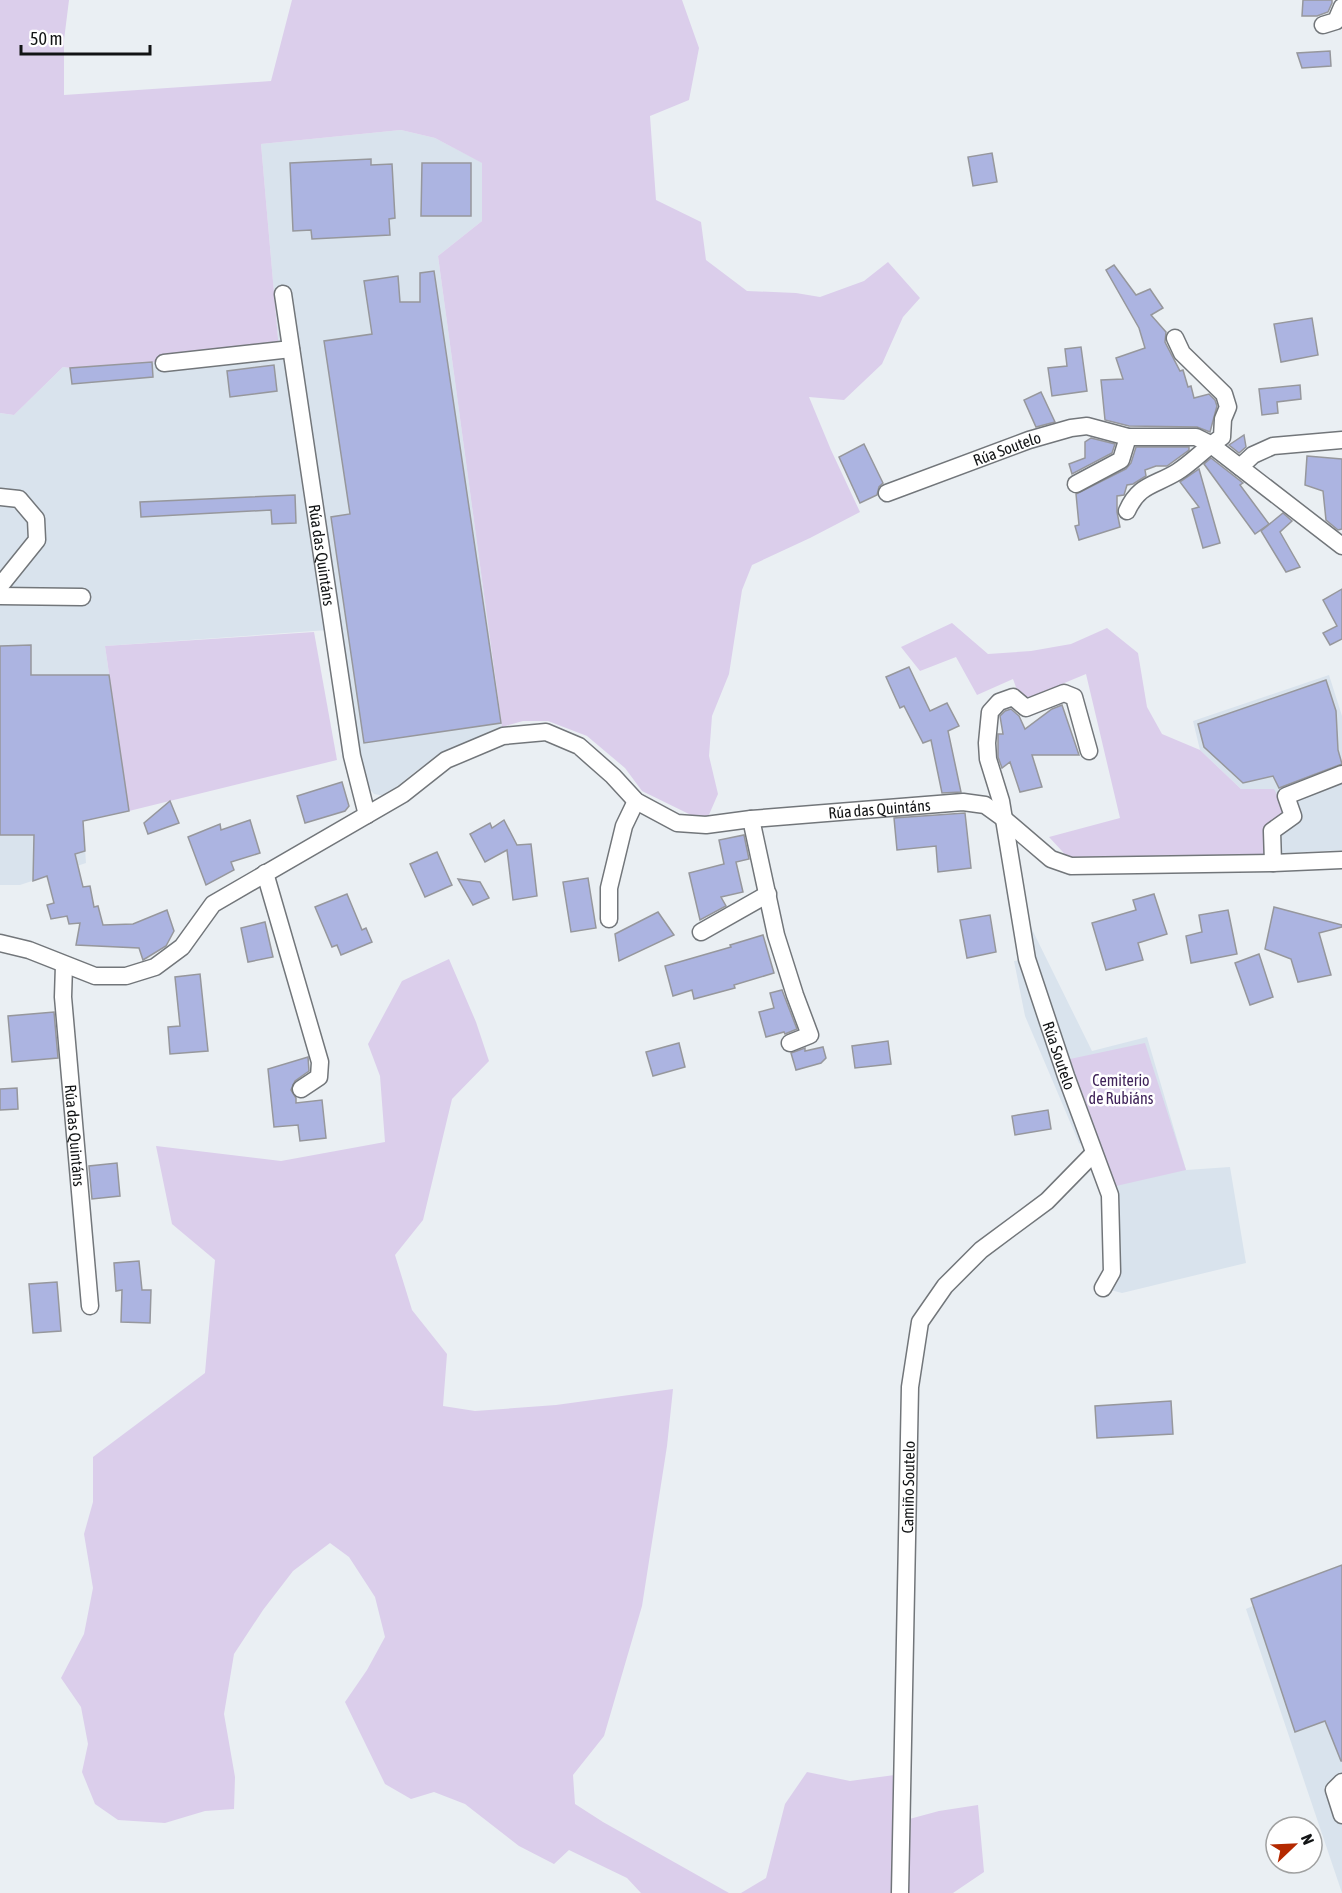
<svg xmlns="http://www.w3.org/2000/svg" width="1342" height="1893" viewBox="0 0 1342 1893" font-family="'Asap Condensed',sans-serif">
<rect width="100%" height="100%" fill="#eaeff3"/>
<!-- built -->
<g fill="#d9e3ed">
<polygon points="401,130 435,138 483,163 482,221 438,256 502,727 441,754 416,771 385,796 374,794 366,785 360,755 342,629 105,646 129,811 83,821 86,863 20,885 0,885 0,413 14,415 63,367 70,368 152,362 164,363 279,350 261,144"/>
<polygon points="1329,675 1342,716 1342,850 1268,854 1241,789 1200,750 1193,721"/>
<polygon points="1016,897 1092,1051 1147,1037 1186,1170 1230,1167 1246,1263 1122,1293 1103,1288 1112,1237 1093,1154 1079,1143 1025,1016 1014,961 1027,959"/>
<polygon points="1342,1566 1342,1893 1246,1609"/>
</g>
<!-- green -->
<g fill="#dbceeb">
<polygon points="0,0 69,0 64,40 64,95 271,81 292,0 682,0 699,48 689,100 650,116 656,200 701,222 706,260 747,291 796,293 820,297 864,281 888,262 920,298 903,317 882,364 844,400 809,397 831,450 860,512 810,538 752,565 742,590 729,674 712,716 709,756 718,794 708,817 691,815 642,791 625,768 587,736 548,721 523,721 502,727 438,256 482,221 482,163 435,138 401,130 261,144 279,350 164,363 152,362 70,368 63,367 14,415 0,413"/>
<polygon points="952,623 988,654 1031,651 1071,644 1107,628 1138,653 1147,707 1162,734 1200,750 1241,789 1274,789 1287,813 1268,854 1073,863 1049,837 1120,818 1086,674 1021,701 1013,679 977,695 956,657 920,671 901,647"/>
<polygon points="314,632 337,760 129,811 105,646"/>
<polygon points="449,959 476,1022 489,1061 452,1099 423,1220 395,1255 412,1310 447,1354 443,1406 475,1411 556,1405 673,1389 667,1446 642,1606 604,1736 573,1775 575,1804 603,1822 729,1893 641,1893 627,1878 569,1850 554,1864 519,1846 465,1804 434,1792 411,1799 385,1784 345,1702 367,1670 385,1637 375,1597 349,1557 330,1543 293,1571 263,1610 234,1654 224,1714 235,1777 234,1809 205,1811 165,1823 118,1820 95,1804 82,1772 88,1744 81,1707 61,1678 84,1634 93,1588 84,1534 93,1502 93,1457 205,1373 215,1260 172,1224 156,1146 281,1161 385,1142 380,1076 368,1044 402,981"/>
<polygon points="1145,1043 1186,1170 1116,1186 1070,1059"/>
<polygon points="807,1772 850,1781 902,1774 902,1821 939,1811 978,1805 984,1872 953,1893 741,1893 766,1878 785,1804"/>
</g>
<!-- building -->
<g fill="#acb4e1" stroke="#96979c" stroke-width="1.5">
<polygon points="1303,0 1332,0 1332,3 1328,12 1317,16 1302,16"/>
<polygon points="1330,51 1331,66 1302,68 1297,53"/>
<polygon points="992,153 997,182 973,186 968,157"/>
<polygon points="371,159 371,165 392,164 395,218 389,219 390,235 312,239 311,230 293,231 290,163"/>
<polygon points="422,163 471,163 471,216 421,216"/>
<polygon points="1114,265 1136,295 1150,289 1163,308 1151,315 1166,332 1165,342 1180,371 1183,370 1188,387 1191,386 1194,398 1209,394 1215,400 1217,406 1210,432 1197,427 1129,426 1105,420 1101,380 1123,379 1116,358 1145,348 1139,328 1106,270"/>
<polygon points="434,271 501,723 364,743 331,517 350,514 324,341 372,334 364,281 398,276 400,302 420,302 420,273"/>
<polygon points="1312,318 1318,355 1281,362 1274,324"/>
<polygon points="1081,347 1087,391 1052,396 1048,368 1067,366 1065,349"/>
<polygon points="152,362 153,377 72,384 70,368"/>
<polygon points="274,365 277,391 230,397 227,371"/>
<polygon points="1300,385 1301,399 1277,402 1278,413 1262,415 1259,389"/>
<polygon points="1041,392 1055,422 1036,427 1024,400"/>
<polygon points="1244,435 1246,447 1239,453 1229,445"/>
<polygon points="1091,438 1115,444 1112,453 1072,474 1069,464 1085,458 1085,442"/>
<polygon points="864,444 883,483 879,487 877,495 860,503 839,457"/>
<polygon points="1136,447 1189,447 1189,450 1167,466 1156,466 1145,470 1146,476 1133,484 1127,485 1124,495 1117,496 1117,512 1120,527 1079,540 1075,526 1079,525 1076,494 1126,469 1131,463"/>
<polygon points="1307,456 1342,459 1342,529 1338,530 1326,520 1323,491 1305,485"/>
<polygon points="1211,458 1243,483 1240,485 1269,524 1255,534 1204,464"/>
<polygon points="1199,469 1220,543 1203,548 1192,509 1199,507 1180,482"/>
<polygon points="295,495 296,523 272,524 271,510 141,517 140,502"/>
<polygon points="1283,513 1292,521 1280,532 1300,567 1286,572 1261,531"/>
<polygon points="1342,589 1342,639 1330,645 1323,633 1337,626 1323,600"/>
<polygon points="31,645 31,675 109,675 129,811 83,821 85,851 75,854 83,887 90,886 94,907 98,906 103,925 133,924 167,910 174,931 166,946 143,960 139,948 76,945 80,923 69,924 67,916 51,919 47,905 54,903 47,876 33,881 34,835 0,835 0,646"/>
<polygon points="909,667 930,711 947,703 959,726 948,731 961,792 942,793 931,740 923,743 904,706 900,708 886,677"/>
<polygon points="1326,680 1336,711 1338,750 1342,764 1279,788 1273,776 1243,783 1204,747 1198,724"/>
<polygon points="1062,705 1079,755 1032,755 1042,787 1020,792 1010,762 1002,768 998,757 998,734 1003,734 1000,716 1005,711 1011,709 1019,716 1025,729 1052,709"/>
<polygon points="342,782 349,806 345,811 305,823 297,796"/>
<polygon points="170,801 179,823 148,834 144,823"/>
<polygon points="965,813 971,868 938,872 936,846 897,850 894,818"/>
<polygon points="250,820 260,853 231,862 234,870 206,885 188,837 220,824 221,830"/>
<polygon points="504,820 517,845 531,844 537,896 513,900 507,850 485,862 470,834 490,823 492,828"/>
<polygon points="744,835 749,859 736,862 743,892 721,897 726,906 700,920 689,873 724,864 719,840"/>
<polygon points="437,852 452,885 425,897 410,864"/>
<polygon points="588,878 596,928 571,932 563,882"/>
<polygon points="458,879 480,882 489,898 473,905"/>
<polygon points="347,894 362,930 366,928 372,942 341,955 337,945 332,947 315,907"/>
<polygon points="1154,894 1167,934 1138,943 1143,960 1106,970 1092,923 1136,910 1133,900"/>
<polygon points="1274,907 1342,925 1342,927 1319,933 1331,975 1298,982 1291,959 1265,949"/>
<polygon points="1228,910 1237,954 1191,963 1186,936 1202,932 1199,915"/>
<polygon points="658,912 674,935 619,961 615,934"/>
<polygon points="990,915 996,952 967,958 960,920"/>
<polygon points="265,922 273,957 248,962 241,928"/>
<polygon points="763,935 774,973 734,985 735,988 694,999 692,990 673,996 665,966 731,947 730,945"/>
<polygon points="1259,954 1273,997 1250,1005 1235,963"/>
<polygon points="200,974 208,1051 170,1054 168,1027 180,1026 175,977"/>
<polygon points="782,990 797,1029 785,1034 784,1032 766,1037 759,1012 774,1008 770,993"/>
<polygon points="54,1012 58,1058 12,1062 8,1016"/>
<polygon points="888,1041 891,1064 855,1068 852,1046"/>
<polygon points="679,1043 685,1067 653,1076 646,1052"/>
<polygon points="823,1047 826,1058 821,1063 796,1070 791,1053 805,1048 805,1051"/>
<polygon points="308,1057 309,1071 295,1081 291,1090 296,1098 296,1103 322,1100 326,1138 300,1141 298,1125 274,1127 268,1069"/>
<polygon points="17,1088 18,1109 0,1110 0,1089"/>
<polygon points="1048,1110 1051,1129 1015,1135 1012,1116"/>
<polygon points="117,1163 120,1196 92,1199 89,1166"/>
<polygon points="139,1261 142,1290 151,1290 150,1323 121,1322 122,1290 116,1291 114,1263"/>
<polygon points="57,1282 61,1331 33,1333 29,1284"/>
<polygon points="1171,1401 1173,1434 1097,1438 1095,1406"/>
<polygon points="1342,1565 1342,1761 1341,1761 1325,1721 1295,1732 1251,1599"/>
</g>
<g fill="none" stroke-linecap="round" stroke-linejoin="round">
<!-- minor casing -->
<g stroke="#72767a" stroke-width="19">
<g id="minor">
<polyline points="1323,25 1336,21 1342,7"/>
<path id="s1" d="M283,294L352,756L367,815"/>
<polyline points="164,363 291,349"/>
<polyline points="1240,467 1253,455 1273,446 1342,440"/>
<polyline points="1076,484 1121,460 1128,437"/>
<path id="s2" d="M887,493L1029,440L1071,428L1087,426L1128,437H1196L1210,444L1342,546"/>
<polyline points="0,497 19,499 36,519 37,540 0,586"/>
<path d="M1127,511C1139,484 1154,486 1177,472C1193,462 1206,447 1222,437L1223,419L1228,407L1224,394L1182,353L1175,338"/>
<polyline points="0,596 82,597"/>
<path id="s3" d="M1089,751L1074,697L1064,693L1026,708L1013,697L999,702L990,712L987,743L988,759L1001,801L1027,959L1066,1076L1110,1195L1112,1272L1103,1288"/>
<polyline points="751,819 776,935 795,995 810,1035 790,1043"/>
<polyline points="1273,863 1272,831 1293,816 1286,796 1342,774"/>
<polyline points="265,873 320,1062 319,1077 301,1089"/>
<polyline points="609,919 609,888 624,826 636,801"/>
<polyline points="701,932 768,894"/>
<path id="s4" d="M0,943L29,950L95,976H126L155,967L182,947L213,904L403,794L446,760L503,736L546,732L579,746L613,776L636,801L677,823L706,825L751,819L963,802L985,805L1003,818L1051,859L1071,866L1273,863L1342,860"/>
<path id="s5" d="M64,965L63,997L90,1306"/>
<polyline points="1342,1782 1334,1790 1342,1815"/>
<path id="s6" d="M900,1893L910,1387L920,1322L945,1286L981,1250L1047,1201L1093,1154"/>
</g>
</g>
<!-- minor -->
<use href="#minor" stroke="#fff" stroke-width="16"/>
</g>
<g text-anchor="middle" stroke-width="5" stroke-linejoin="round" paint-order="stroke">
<!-- street labels -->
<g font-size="16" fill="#121415" stroke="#fff">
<text dy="6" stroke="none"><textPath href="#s2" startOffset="128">Rúa Soutelo</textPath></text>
<text dy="6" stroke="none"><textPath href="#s1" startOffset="264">Rúa das Quintáns</textPath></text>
<text dy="6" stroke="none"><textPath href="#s4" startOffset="993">Rúa das Quintáns</textPath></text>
<text dy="6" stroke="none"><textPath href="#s3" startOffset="506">Rúa Soutelo</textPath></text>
<text dy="6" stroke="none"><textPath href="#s5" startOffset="171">Rúa das Quintáns</textPath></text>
<text dy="6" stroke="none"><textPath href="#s6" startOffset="406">Camiño Soutelo</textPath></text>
</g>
<!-- park labels -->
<g font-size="16" fill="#3f2359" stroke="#fff">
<text x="1121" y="1086">Cemiterio<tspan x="1121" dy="18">de Rubiáns</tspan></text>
</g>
</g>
<!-- north arrow -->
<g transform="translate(1294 1845) rotate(67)"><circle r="28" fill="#ffffff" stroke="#a0a1a1" stroke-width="1.5"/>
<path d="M0-4.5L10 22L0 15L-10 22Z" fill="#b42900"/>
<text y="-9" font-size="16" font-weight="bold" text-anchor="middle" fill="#121415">N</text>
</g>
<!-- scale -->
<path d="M21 45v9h129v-9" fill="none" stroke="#121415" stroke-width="3"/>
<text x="30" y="45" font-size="18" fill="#121415" stroke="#ffffff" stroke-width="4.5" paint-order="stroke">50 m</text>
</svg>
